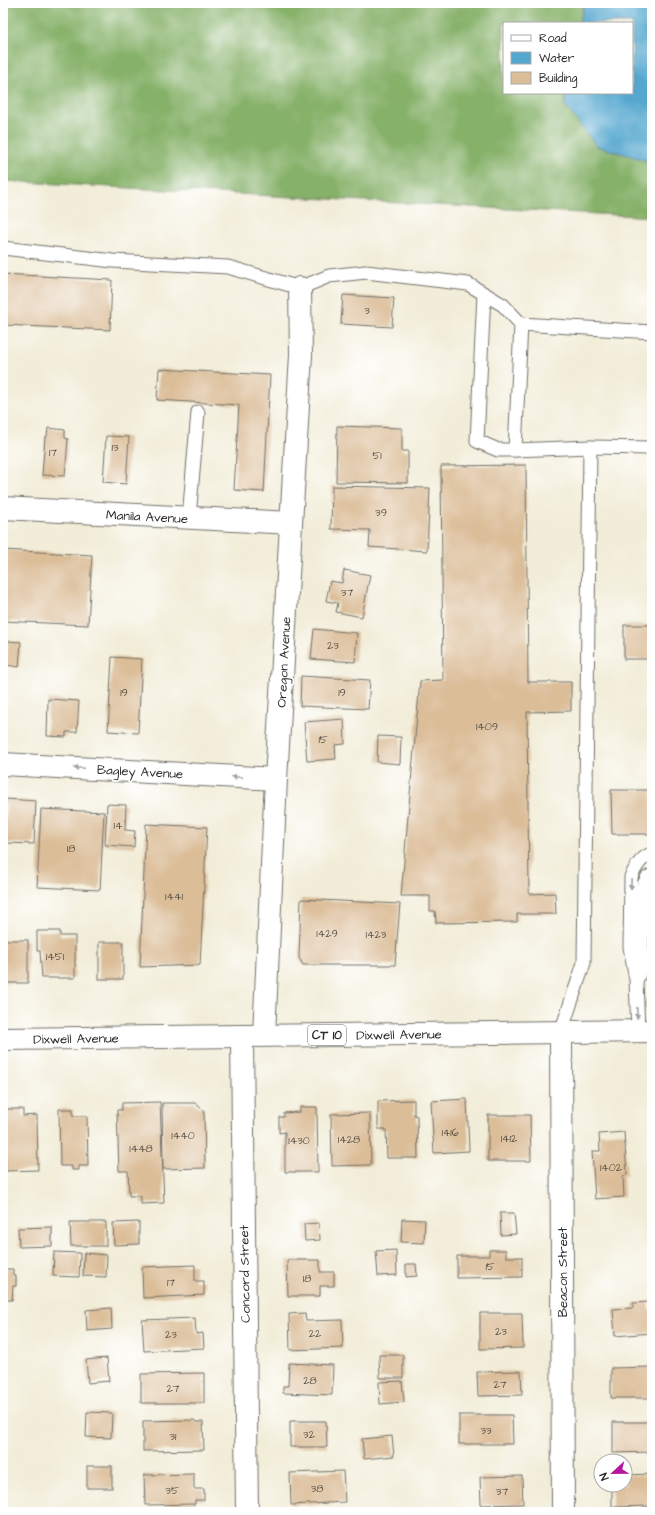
<svg xmlns="http://www.w3.org/2000/svg" width="655" height="1515" viewBox="0 0 655 1515" font-family="'Architects Daughter',sans-serif">
<rect width="100%" height="100%" fill="#fff"/>
<filter id="ink" filterUnits="userSpaceOnUse"><feTurbulence type="fractalNoise" baseFrequency=".025" numOctaves="2"/><feDisplacementMap in="SourceGraphic" scale="8" xChannelSelector="R" yChannelSelector="G"/><feConvolveMatrix kernelMatrix="1 2 1 2 8 2 1 2 1" color-interpolation-filters="sRGB"/></filter>
<filter id="wash" filterUnits="userSpaceOnUse"><feTurbulence type="fractalNoise" baseFrequency=".012" numOctaves="4" result="noise"/><feDisplacementMap in="SourceGraphic" scale="16" xChannelSelector="R" yChannelSelector="G"/><feGaussianBlur stdDeviation="0.9" result="paint"/><feColorMatrix in="noise" values="0 0 0 0 0 0 0 0 0 0 0 0 0 0 0 0 0 1.4 0 .05"/><feComposite in="paint" operator="in"/></filter>
<g filter="url(#wash)">
<rect width="100%" height="100%" fill="#f2edd8"/>
<!-- forest -->
<polygon fill="#86b169" stroke="#586e4a" points="3,3 583,3 583,9 579,23 504,23 504,93 566,93 565,105 645,161 652,162 652,217 3,181"/>
<!-- water -->
<polygon fill="#54a7cf" stroke="#40697d" points="583,3 652,3 652,162 596,146 565,105 566,93 632,93 632,23 579,23 583,9"/>
<g id="blocks">
<!-- building -->
<g fill="#dbbd98">
<polygon points="3,274 112,280 110,330 3,325"/>
<polygon points="343,295 394,298 392,327 341,324"/>
<polygon points="159,369 270,375 264,492 234,490 239,405 157,400"/>
<polygon points="337,426 402,428 402,451 408,451 408,483 336,482"/>
<polygon points="48,428 65,430 65,438 68,439 65,476 42,475 45,437 47,437"/>
<polygon points="106,436 129,437 126,484 103,482"/>
<polygon points="526,465 528,682 571,682 571,711 527,712 529,894 555,893 556,914 517,914 517,922 436,923 435,911 430,911 430,896 401,896 420,681 443,680 441,466"/>
<polygon points="332,486 430,488 427,551 369,547 370,530 331,529"/>
<polygon points="3,550 92,555 88,625 3,621"/>
<polygon points="344,570 370,575 362,617 336,612 338,603 326,601 330,581 342,583"/>
<rect x="624" y="625" width="28" height="34"/>
<polygon points="314,629 357,633 355,662 311,659"/>
<polygon points="8,641 21,642 19,667 6,665"/>
<polygon points="112,657 142,659 138,733 108,731"/>
<polygon points="301,676 370,680 368,709 300,706"/>
<polygon points="48,699 79,701 77,732 66,732 66,737 47,736"/>
<polygon points="344,719 345,744 335,745 336,759 307,761 304,722"/>
<polygon points="378,736 401,737 400,764 377,762"/>
<polygon points="611,790 652,790 652,834 612,834"/>
<polygon points="6,799 36,801 34,844 4,843"/>
<polygon points="107,804 126,805 125,830 135,831 134,847 105,845"/>
<polygon points="41,809 104,812 100,890 37,887"/>
<polygon points="146,824 207,827 200,965 140,967"/>
<polygon points="301,899 400,904 395,965 303,965 299,958"/>
<polygon points="648,903 652,903 652,965 649,965"/>
<polygon points="37,931 60,931 60,936 75,936 75,978 42,978 40,951 37,951"/>
<rect x="3" y="940" width="25" height="43"/>
<rect x="99" y="942" width="24" height="37"/>
<polygon points="467,1099 469,1151 434,1153 431,1101"/>
<polygon points="414,1100 414,1115 417,1116 418,1158 387,1158 386,1129 378,1129 378,1101"/>
<polygon points="160,1102 164,1203 141,1204 141,1196 129,1196 128,1171 119,1171 117,1110 122,1110 122,1103"/>
<polygon points="162,1103 195,1103 204,1111 205,1168 163,1169"/>
<polygon points="300,1107 317,1107 318,1172 285,1172 285,1132 279,1133 279,1117 284,1117 284,1113 300,1112"/>
<polygon points="5,1109 23,1109 23,1116 37,1115 38,1170 6,1171"/>
<polygon points="59,1109 73,1109 73,1116 87,1116 88,1166 79,1166 79,1170 72,1170 72,1166 60,1166"/>
<polygon points="370,1113 371,1165 332,1166 331,1114"/>
<polygon points="488,1115 530,1115 531,1161 488,1161"/>
<polygon points="624,1132 627,1175 623,1176 624,1197 595,1199 592,1151 600,1151 599,1134"/>
<polygon points="500,1213 514,1213 516,1234 501,1235"/>
<polygon points="402,1219 425,1220 424,1243 401,1242"/>
<polygon points="70,1222 106,1222 106,1246 71,1246"/>
<polygon points="139,1222 139,1244 114,1245 113,1223"/>
<polygon points="319,1223 320,1240 305,1241 304,1224"/>
<polygon points="52,1227 52,1246 19,1247 18,1228"/>
<polygon points="396,1250 397,1275 378,1276 376,1251"/>
<polygon points="489,1250 506,1250 506,1257 522,1257 522,1277 457,1278 457,1256 489,1256"/>
<polygon points="54,1252 80,1253 79,1277 53,1276"/>
<polygon points="84,1253 107,1255 106,1277 83,1276"/>
<polygon points="287,1260 320,1260 320,1272 334,1272 334,1286 320,1286 320,1296 288,1296"/>
<polygon points="406,1264 416,1264 417,1276 406,1277"/>
<polygon points="195,1265 195,1281 204,1281 204,1295 143,1298 142,1267"/>
<polygon points="3,1269 13,1269 13,1276 16,1276 16,1286 13,1286 12,1300 3,1300"/>
<polygon points="648,1302 649,1310 652,1310 652,1333 615,1336 613,1309 633,1308 633,1303"/>
<polygon points="111,1308 112,1329 87,1331 86,1310"/>
<polygon points="305,1313 306,1321 342,1320 343,1348 290,1350 289,1314"/>
<polygon points="480,1313 522,1313 523,1348 480,1349"/>
<polygon points="195,1318 196,1334 203,1333 204,1348 144,1351 142,1320"/>
<polygon points="379,1355 403,1355 403,1378 380,1378"/>
<polygon points="107,1358 109,1381 88,1383 86,1360"/>
<polygon points="289,1363 333,1365 332,1395 283,1393 283,1386 288,1386"/>
<polygon points="652,1367 652,1398 611,1398 611,1368"/>
<polygon points="521,1371 522,1395 478,1396 477,1372"/>
<polygon points="204,1373 204,1403 141,1403 141,1374"/>
<polygon points="402,1381 404,1402 380,1404 379,1382"/>
<polygon points="87,1412 112,1413 111,1438 86,1437"/>
<polygon points="459,1415 512,1415 513,1444 459,1444"/>
<polygon points="194,1420 196,1422 203,1422 204,1450 143,1451 143,1421"/>
<polygon points="290,1421 326,1421 327,1447 290,1447"/>
<polygon points="613,1422 652,1422 652,1452 613,1453"/>
<polygon points="392,1436 394,1456 364,1459 362,1439"/>
<rect x="87" y="1466" width="25" height="22"/>
<polygon points="343,1471 345,1502 291,1505 290,1473"/>
<polygon points="194,1474 194,1489 204,1489 204,1500 195,1500 195,1504 145,1505 144,1475"/>
<polygon points="652,1474 652,1506 612,1507 612,1485 625,1485 625,1475"/>
<polygon points="522,1476 523,1504 481,1505 480,1477"/>
</g>
</g>
</g>
<g filter="url(#ink)">
<use href="#blocks" fill-opacity="0" stroke="#716f68" stroke-width="1"/>
<g fill="none" stroke-linecap="round" stroke-linejoin="round">
<!-- lane casing -->
<g stroke="#716f68" stroke-width="15">
<g id="lane">
<polyline points="3,248 113,261 228,267 300,288 329,276 366,272 468,284 503,305 521,324"/>
<polyline points="484,294 477,441 498,450 515,450"/>
<polyline points="590,447 515,450 521,324 652,332"/>
<polyline points="189,518 198,412"/>
<polyline points="638,977 642,965 642,889 647,878 652,875"/>
<path d="M638,1031L636,980L630,947L631,877C635,868 642,856 652,854"/>
<polyline points="561,1032 584,963 590,447 652,448"/>
</g>
</g>
<!-- street casing -->
<g stroke="#716f68" stroke-width="24">
<g id="street">
<polyline points="3,508 291,523"/>
<polyline points="3,764 276,779"/>
<polyline points="561,1032 563,1512"/>
<polyline points="264,1035 276,779 301,355 300,288"/>
<polyline points="242,1036 247,1512"/>
</g>
</g>
<!-- primary casing -->
<g stroke="#716f68" stroke-width="24">
<polyline id="primary" points="3,1039 652,1031"/>
</g>
<!-- lane -->
<use href="#lane" stroke="#fff" stroke-width="13"/>
<!-- street -->
<use href="#street" stroke="#fff" stroke-width="22"/>
<!-- primary -->
<use href="#primary" stroke="#fff" stroke-width="22"/>
</g>
<!-- one-way arrows -->
<defs><path id="oneway-solid" d="M-6-.8H1V-3.2L6.5 0L1 3.2V.8H-6Z"/></defs>
<g fill="#a0a0a0">
<use href="#oneway-solid" transform="translate(79 768) rotate(-177)"/>
<use href="#oneway-solid" transform="translate(237 777) rotate(-177)"/>
<use href="#oneway-solid" transform="translate(631 884) rotate(92)"/>
<use href="#oneway-solid" transform="translate(637 1013) rotate(88)"/>
</g>
</g>
<g text-anchor="middle" stroke-width="3.5" stroke-linejoin="round" paint-order="stroke">
<!-- number labels -->
<g font-size="11" fill="#575046">
<text x="367" y="314">3</text>
<text x="115" y="451">13</text>
<text x="53" y="456">17</text>
<text x="377" y="459">51</text>
<text x="381" y="516">39</text>
<text x="347" y="596">37</text>
<text x="333" y="649">23</text>
<text x="124" y="696">19</text>
<text x="342" y="696">19</text>
<text x="487" y="730">1409</text>
<text x="323" y="743">15</text>
<text x="118" y="829">14</text>
<text x="71" y="852">18</text>
<text x="174" y="900">1441</text>
<text x="327" y="937">1429</text>
<text x="376" y="938">1423</text>
<text x="55" y="960">1451</text>
<text x="450" y="1136">1416</text>
<text x="183" y="1139">1440</text>
<text x="509" y="1142">1412</text>
<text x="349" y="1143">1428</text>
<text x="299" y="1144">1430</text>
<text x="141" y="1152">1448</text>
<text x="611" y="1171">1402</text>
<text x="490" y="1270">15</text>
<text x="307" y="1282">18</text>
<text x="171" y="1286">17</text>
<text x="501" y="1335">23</text>
<text x="315" y="1337">22</text>
<text x="171" y="1338">23</text>
<text x="310" y="1384">28</text>
<text x="500" y="1388">27</text>
<text x="173" y="1392">27</text>
<text x="486" y="1434">33</text>
<text x="309" y="1438">32</text>
<text x="173" y="1440">31</text>
<text x="317" y="1492">38</text>
<text x="172" y="1494">35</text>
<text x="502" y="1495">37</text>
</g>
<!-- shield labels -->
<rect fill="#fff" stroke="#6b6b6b" stroke-width="1" x="308" y="1025" width="38" height="20" rx="3"/>
<g font-size="12" font-weight="bold" fill="#2b2b2b">
<text x="327" y="1039">CT 10</text>
</g>
<!-- street labels -->
<g font-size="13" fill="#2b2b2b" stroke="#fff">
<text transform="translate(147 516) rotate(3)" y="5">Manila Avenue</text>
<text transform="translate(283 662) rotate(-87)" y="5">Oregon Avenue</text>
<text transform="translate(140 771) rotate(3)" y="5">Bagley Avenue</text>
<text transform="translate(399 1034) rotate(-1)" y="5">Dixwell Avenue</text>
<text transform="translate(76 1038) rotate(-1)" y="5">Dixwell Avenue</text>
<text transform="translate(562 1272) rotate(-90)" y="5">Beacon Street</text>
<text transform="translate(244 1274) rotate(-91)" y="5">Concord Street</text>
</g>
</g>
<!-- margin -->
<rect width="655" height="1515" fill="none" stroke="#fff" stroke-width="16"/>
<!-- legend -->
<rect x="503" y="22" width="130" height="72" fill="#ffffff" stroke="#aaaaaa"/>
<rect x="511" y="35" width="20" height="6" fill="#ffffff" stroke="#aaaaaa"/>
<text x="539" y="42" font-size="12" fill="#2b2b2b">Road</text>
<rect x="511" y="52" width="20" height="12" fill="#54a7cf" stroke="#aaaaaa"/>
<text x="539" y="62" font-size="12" fill="#2b2b2b">Water</text>
<rect x="511" y="72" width="20" height="12" fill="#dbbd98" stroke="#aaaaaa"/>
<text x="539" y="82" font-size="12" fill="#2b2b2b">Building</text>
<!-- north arrow -->
<g transform="translate(613 1473) rotate(248)"><circle r="19" fill="#ffffff" stroke="#aaaaaa"/>
<path d="M0-3L7 15L0 10L-7 15Z" fill="#b5179e"/>
<text y="-6" font-size="11" font-weight="bold" text-anchor="middle" fill="#2b2b2b">N</text>
</g>
</svg>
